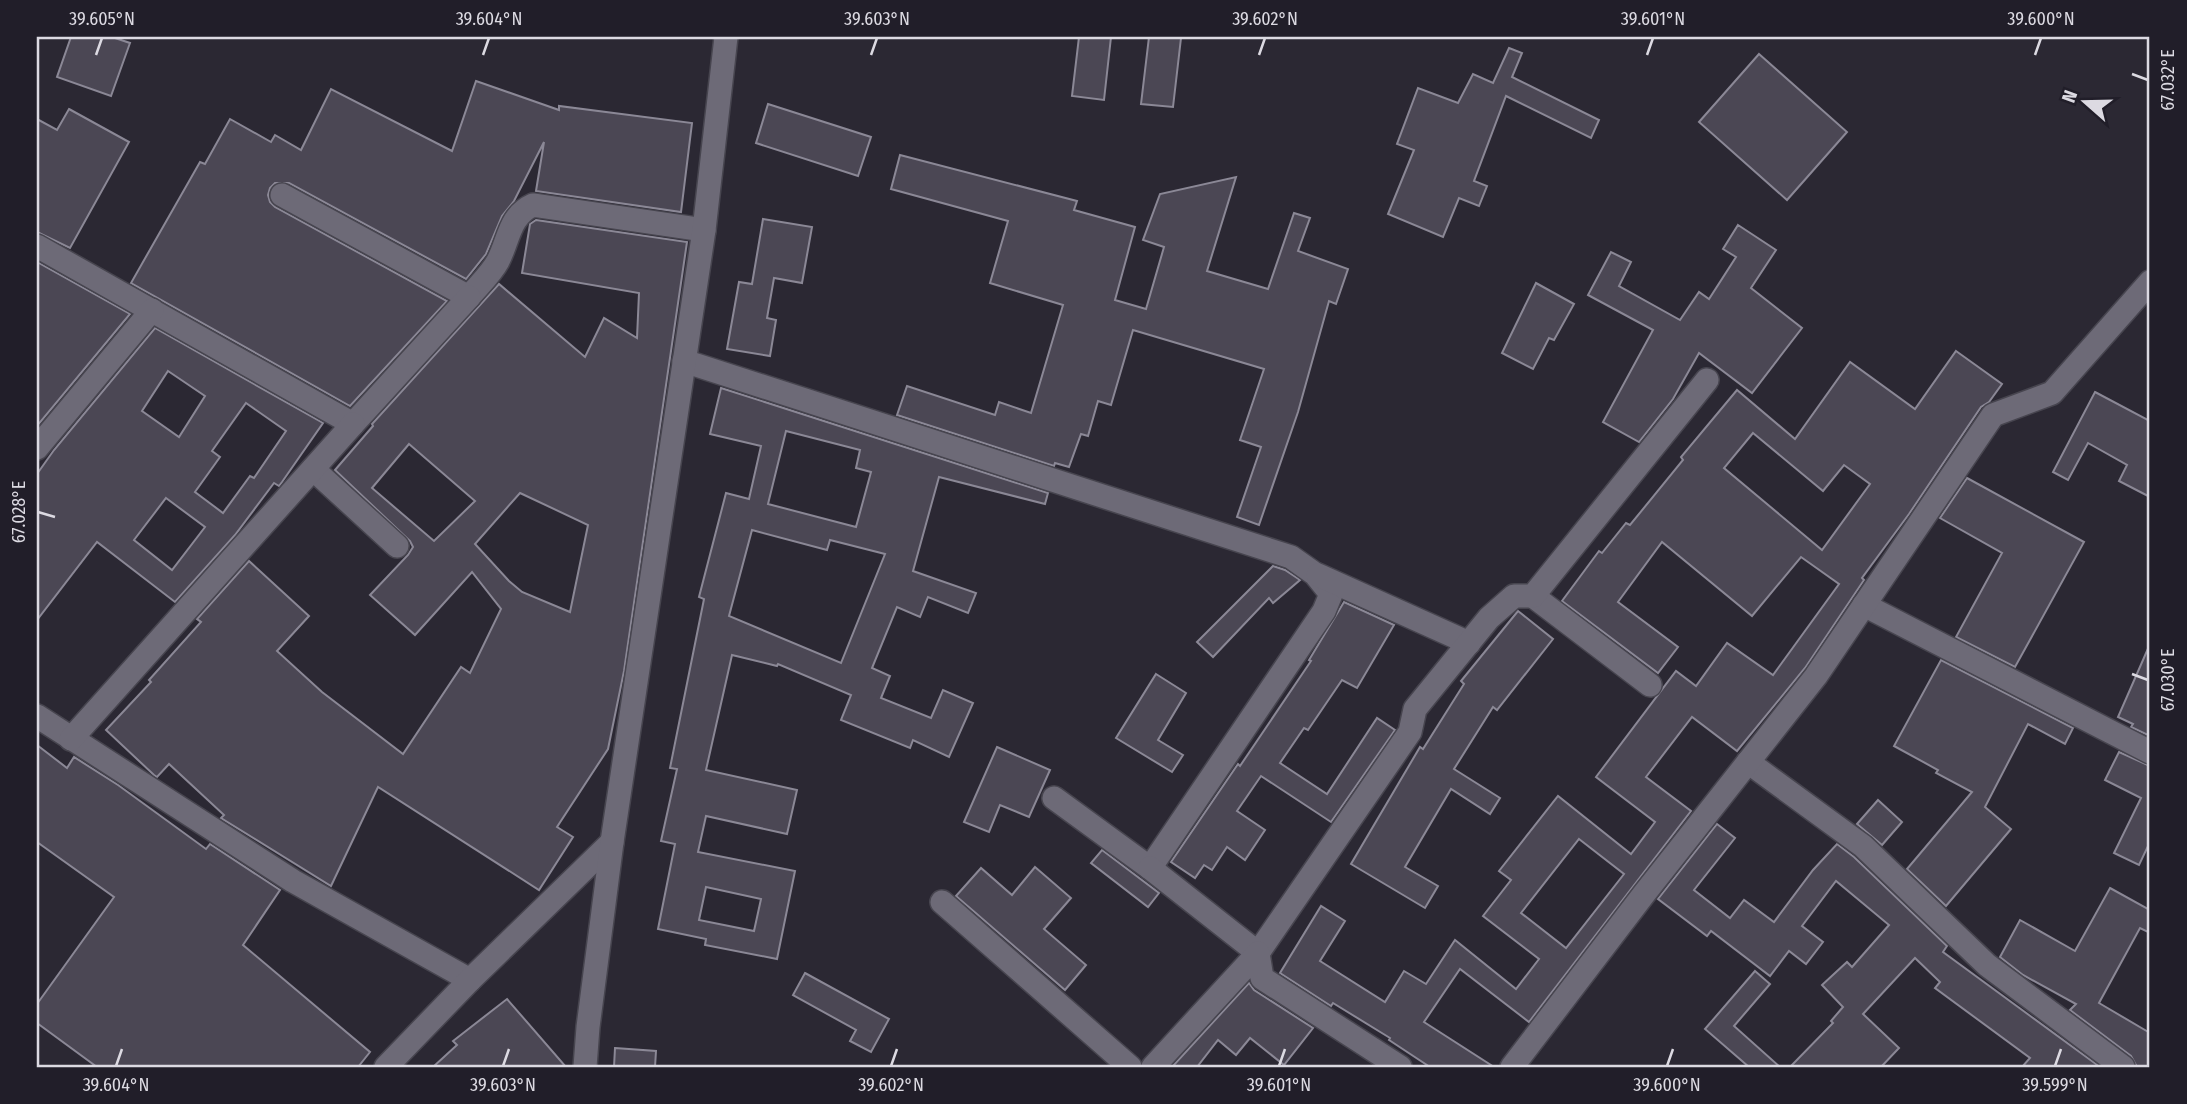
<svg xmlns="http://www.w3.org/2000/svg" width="2187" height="1104" viewBox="0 0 2187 1104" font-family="'Fira Sans Condensed',sans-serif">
<rect width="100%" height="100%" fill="#2b2833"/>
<!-- building -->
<g fill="#4b4754" stroke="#8b8896" stroke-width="2" fill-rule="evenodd">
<polygon points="71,37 112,37 130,43 111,96 57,77"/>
<polygon points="1079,37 1111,37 1104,100 1072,96"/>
<polygon points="1149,37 1181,38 1173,107 1141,104"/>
<polygon points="1509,48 1522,53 1512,77 1599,120 1591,138 1506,96 1474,181 1487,186 1479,206 1459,198 1443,237 1388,214 1414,150 1397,144 1418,88 1458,103 1473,74 1493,83"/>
<polygon points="1759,54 1847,132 1787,200 1699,122"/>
<polygon points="476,81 559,110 559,106 692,123 681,212 536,191 544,142 514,201 502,216 486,254 466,279 289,183 275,183 270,188 268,195 270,202 275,207 447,301 350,406 131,283 200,162 205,164 230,119 271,142 275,135 301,150 331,89 452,151"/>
<polygon points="768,104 871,137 858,176 756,143"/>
<polygon points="69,109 129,142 70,248 37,232 37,119 57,130"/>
<polygon points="900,155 1077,201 1074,210 1135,227 1115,300 1146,309 1164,247 1143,240 1160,194 1236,177 1207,271 1268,289 1294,213 1310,218 1298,251 1348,269 1336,304 1329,301 1298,412 1259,525 1237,517 1261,447 1240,440 1264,369 1133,330 1111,405 1098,401 1088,436 1081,434 1069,467 1055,463 1054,466 897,415 907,386 995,415 999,402 1031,413 1063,305 990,283 1008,221 891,189"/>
<polygon points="763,219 812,227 802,283 774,278 767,318 776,320 770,356 727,349 739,282 752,284"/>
<path d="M536,220L687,242L624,671L608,749L557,827L573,837L539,890L378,787L331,886L221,818L224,815L169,764L157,777L154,775L106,730L151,682L149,680L201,622L197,619L249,561L309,616L277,651L322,692L403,754L461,667L470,673L501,609L472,572L415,635L370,595L408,555L413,547L410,541L335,470L373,426L372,424L499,284L585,357L604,318L637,338L639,293L522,273L530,224ZM409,444L475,501L434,541L372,488ZM520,493L588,525L570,612L522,592L509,581L475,544Z"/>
<polygon points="1738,225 1776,250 1751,288 1802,328 1752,393 1699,353 1673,399 1639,442 1603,422 1653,330 1588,295 1611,252 1631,262 1619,286 1680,320 1699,292 1709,299 1736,257 1723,249"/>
<polygon points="37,262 130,314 37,426"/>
<polygon points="1536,283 1574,304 1554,340 1549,338 1533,369 1502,353"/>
<path d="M155,328L323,423L282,482L279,486L274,483L235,535L175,602L97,542L37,620V474L54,450ZM168,371L205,396L179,437L142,411ZM246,403L286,431L254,478L250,476L223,513L195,492L220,457L212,451ZM166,498L205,527L172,570L134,540Z"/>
<path d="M1956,351L2002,384L1989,402L1981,407L1909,514L1862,578L1864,580L1805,668L1737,751L1692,717L1646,777L1691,811L1529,1022L1460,969L1424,1022L1494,1067H1430L1389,1040L1390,1038L1333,1003L1331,1006L1280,973L1321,906L1345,921L1320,961L1385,1002L1404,971L1426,984L1455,940L1516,989L1539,959L1483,916L1511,880L1499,871L1558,796L1631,854L1655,822L1596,777L1676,671L1696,686L1727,643L1773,675L1839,584L1801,557L1752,616L1662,542L1618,602L1678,647L1658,673L1562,601L1599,551L1602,553L1626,523L1630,525L1683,460L1681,457L1737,390L1795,439L1850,362L1915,409ZM1753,433L1823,491L1844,465L1870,484L1822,550L1724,468ZM1579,839L1624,874L1566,948L1521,913Z"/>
<path d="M721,388L1048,493L1045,504L939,477L913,571L976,593L968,613L928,597L920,617L897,607L872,668L890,676L881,698L931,718L943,690L973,703L949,757L913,740L910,748L841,720L851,695L778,664L777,666L732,655L706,770L797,790L787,834L706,816L698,852L795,871L777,959L705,945L706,939L658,929L675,844L661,841L677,769L670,768L704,599L699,597L726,493L749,499L761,446L710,434ZM786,431L860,450L856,468L871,472L856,527L768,504ZM752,530L827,550L830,540L885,554L841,663L729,616ZM706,887L761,899L754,931L699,920Z"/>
<polygon points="2095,392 2150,421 2150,497 2119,481 2127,465 2088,443 2068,480 2053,472"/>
<polygon points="1967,478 2084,542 2015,667 1956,637 2002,553 1940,518"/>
<polygon points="1273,566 1285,570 1300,580 1273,603 1269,598 1213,657 1197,642"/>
<polygon points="1344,602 1394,625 1357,688 1342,680 1308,730 1304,728 1280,763 1327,794 1377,718 1395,730 1331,822 1261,776 1237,811 1265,830 1245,860 1227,847 1212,870 1204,865 1195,878 1171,862 1238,764 1240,766 1311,661 1309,660"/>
<polygon points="1518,611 1553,639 1497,710 1493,707 1454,769 1500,798 1490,814 1451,789 1405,867 1438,886 1425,908 1351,864 1420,747 1423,749 1464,684 1461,681"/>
<polygon points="2150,644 2150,736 2131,727 2133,724 2118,717"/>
<polygon points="1941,660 2073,728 2065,744 2028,724 1985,807 2011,829 1946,906 1907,869 1972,792 1936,773 1938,770 1894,746"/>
<polygon points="1156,674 1186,693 1158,740 1183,755 1172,772 1116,738"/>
<polygon points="37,745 67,768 74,757 118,785 206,849 210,844 280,890 243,945 370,1052 358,1067 97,1067 37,1023 37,1004 114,897 37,842"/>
<polygon points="997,747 1050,770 1029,817 1000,805 989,832 964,822"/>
<polygon points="2119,752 2150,766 2150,842 2139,865 2114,853 2141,798 2105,780"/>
<polygon points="1878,800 1902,822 1882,845 1857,824"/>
<polygon points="1717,824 1735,838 1694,890 1730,918 1744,900 1774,922 1813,870 1837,844 1854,857 1947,946 1943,952 2100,1067 2022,1067 2030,1058 1935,988 1940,982 1915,958 1863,1014 1899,1048 1881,1067 1790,1067 1833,1023 1831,1021 1843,1007 1822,985 1847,962 1852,967 1889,925 1836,881 1802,926 1823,942 1806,964 1789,951 1770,976 1711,931 1707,936 1658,899"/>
<polygon points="1102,850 1159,893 1148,907 1091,863"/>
<polygon points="1035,867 1071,898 1044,929 1086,965 1065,990 956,896 981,868 1012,895"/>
<polygon points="2110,888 2150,910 2150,933 2140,928 2099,1003 2150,1033 2150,1067 2137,1067 2131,1056 2070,1010 2076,1004 2023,975 2000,957 2020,920 2075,951"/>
<polygon points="1755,971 1770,984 1734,1026 1780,1067 1749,1067 1705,1029"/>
<polygon points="805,973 889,1019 871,1052 850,1041 856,1030 793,995"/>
<polygon points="1249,983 1254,990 1313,1028 1284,1065 1250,1038 1236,1055 1218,1040 1197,1067 1172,1067"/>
<polygon points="507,999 566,1067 433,1067 457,1045 453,1041"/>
<polygon points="615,1048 656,1051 655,1067 614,1067"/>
</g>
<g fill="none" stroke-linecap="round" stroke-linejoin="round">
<!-- minor casing -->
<g stroke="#47454f" stroke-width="26">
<g id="minor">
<path d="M282,195L469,297C478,286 491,274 498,261C509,240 509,216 533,205L704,230"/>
<polyline points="37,246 353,424 469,297"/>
<polyline points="684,361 1291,557 1315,574 1331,594 1324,611 1150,868 1054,798"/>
<polyline points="37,448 152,310"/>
<polyline points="313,469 397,546"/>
<polyline points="1318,575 1469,643"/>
<polyline points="1533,596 1650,685"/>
<polyline points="1864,605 2150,752"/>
<polyline points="37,716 293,881 470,980"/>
<polyline points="71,739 353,424"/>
<polyline points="1748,762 1863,846 1987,965 2123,1067"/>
<polyline points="1150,868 1258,953 1410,732 1415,709 1489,618 1514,596 1533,596 1707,380"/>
<polyline points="942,902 1130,1067"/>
<polyline points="386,1067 470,980 612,842"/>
<polyline points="585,1067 588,1027 612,842 704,230 726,37"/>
<polyline points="1153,1067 1258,953 1262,978 1400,1067"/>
<polyline points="1512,1067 1644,894 1816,676 1993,415 2052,393 2150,282"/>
</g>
</g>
<!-- minor -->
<use href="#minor" stroke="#6d6a77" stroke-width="23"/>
</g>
<!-- ticks -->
<path fill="none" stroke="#dcdae2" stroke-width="2.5" d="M96,55L102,38M483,55L489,38M871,55L877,38M1259,55L1265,38M1647,55L1653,38M2035,55L2041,38M2132,74L2148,80M38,512L55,517M2132,674L2148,680M116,1066L122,1049M503,1066L509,1049M891,1066L897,1049M1279,1066L1285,1049M1667,1066L1673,1049M2055,1066L2061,1049"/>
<!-- border -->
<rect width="2187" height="1104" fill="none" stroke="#211e29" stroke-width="77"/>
<!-- north arrow -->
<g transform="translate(2085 102) rotate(290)" stroke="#211e29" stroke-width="5" paint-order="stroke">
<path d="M0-5L12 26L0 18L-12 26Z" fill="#dcdae2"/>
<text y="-10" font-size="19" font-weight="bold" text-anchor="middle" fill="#dcdae2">N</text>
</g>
<rect x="38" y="38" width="2110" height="1028" fill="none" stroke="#dcdae2" stroke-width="2.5"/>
<g font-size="18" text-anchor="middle" fill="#dcdae2">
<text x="102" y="25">39.605°N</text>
<text x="489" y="25">39.604°N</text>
<text x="877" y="25">39.603°N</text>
<text x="1265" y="25">39.602°N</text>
<text x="1653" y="25">39.601°N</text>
<text x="2041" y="25">39.600°N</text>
<text transform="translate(2168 80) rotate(-90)" y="6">67.032°E</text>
<text transform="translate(19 512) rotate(-90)" y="6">67.028°E</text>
<text transform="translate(2168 680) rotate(-90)" y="6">67.030°E</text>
<text x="116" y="1091">39.604°N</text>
<text x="503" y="1091">39.603°N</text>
<text x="891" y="1091">39.602°N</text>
<text x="1279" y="1091">39.601°N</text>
<text x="1667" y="1091">39.600°N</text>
<text x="2055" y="1091">39.599°N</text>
</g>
</svg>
